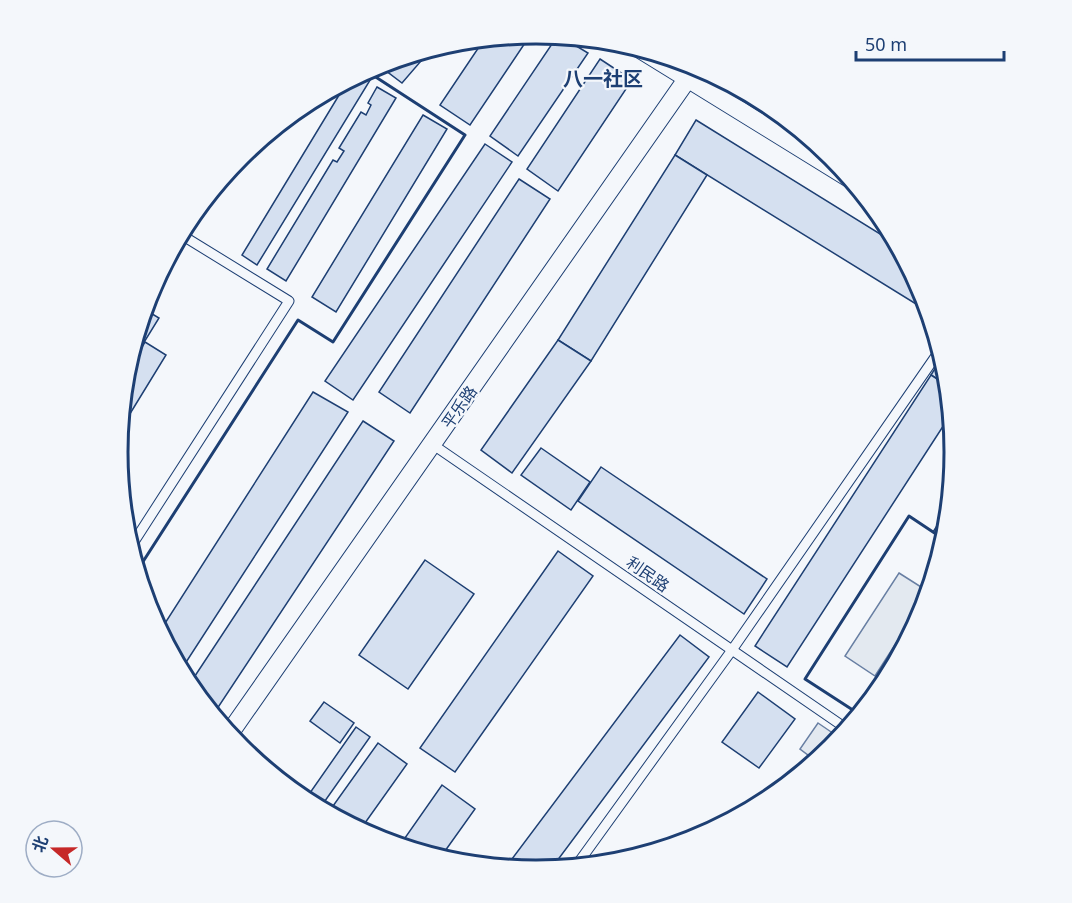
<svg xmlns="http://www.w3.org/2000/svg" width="1072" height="903" viewBox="0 0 1072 903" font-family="'Noto Sans','Noto Sans SC',sans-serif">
<rect width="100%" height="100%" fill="#f4f7fb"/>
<!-- green -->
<g fill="#e3e9f0" stroke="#687fa3" stroke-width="1.5">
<polygon points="899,573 929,592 875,676 845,656"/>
<polygon points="818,723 840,738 816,761 800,749"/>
</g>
<!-- building -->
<g fill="#d5e0f0" stroke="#1d3f73" stroke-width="1.5">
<polygon points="531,34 470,125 440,105 485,38"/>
<polygon points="558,35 588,53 518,156 490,136"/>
<polygon points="430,49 421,61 411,54"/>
<polygon points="411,54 421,61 402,83 381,67 385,62"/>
<polygon points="600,59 632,80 558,191 527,169"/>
<polygon points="364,71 372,77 257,265 242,255 347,82 345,81"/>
<polygon points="377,87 396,98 286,281 267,269 333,160 337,162 344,151 339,148 361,112 366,115 371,105 368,103"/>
<polygon points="423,115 447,129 336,312 312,297"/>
<polygon points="696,120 898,245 923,292 929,312 675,155"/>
<polygon points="485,144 512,162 353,400 325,381"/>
<polygon points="675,155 707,175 591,361 558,340"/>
<polygon points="221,178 193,225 187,221 188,219"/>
<polygon points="519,179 550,199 410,413 379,392"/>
<polygon points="144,309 159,318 143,344 135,339"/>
<polygon points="558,340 591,361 512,473 481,450"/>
<polygon points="145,342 166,355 120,430 125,375"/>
<polygon points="942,357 947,370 948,386 931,375"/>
<polygon points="931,375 948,386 951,414 787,667 755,646"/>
<polygon points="313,392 348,412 181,670 160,631"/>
<polygon points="363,421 394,441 213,715 189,685"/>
<polygon points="541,448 590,482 571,510 521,475"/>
<polygon points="601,467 767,579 744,614 578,501"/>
<polygon points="949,507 946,533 945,539 933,532"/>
<polygon points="558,551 593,576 455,772 420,748"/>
<polygon points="425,560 474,594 408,689 359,655"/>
<polygon points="680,635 709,657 551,869 506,867"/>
<polygon points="758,692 795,719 759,768 722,742"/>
<polygon points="324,702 354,723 340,743 310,721"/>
<polygon points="356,727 370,737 320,808 305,800"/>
<polygon points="378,743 407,764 360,830 328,813"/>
<polygon points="442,785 475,809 440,858 400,845"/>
</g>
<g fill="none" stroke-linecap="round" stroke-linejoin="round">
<!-- lane casing -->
<g stroke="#1d3f73" stroke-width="11">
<g id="lane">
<polyline points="432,444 847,729"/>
<polyline points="130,548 289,301 180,234"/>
<polyline points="576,866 732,650 940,350"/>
</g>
</g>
<!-- street casing -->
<g stroke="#1d3f73" stroke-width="20">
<g id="street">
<polyline points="637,47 851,179"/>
<polyline points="229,734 697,65"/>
</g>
</g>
<!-- lane -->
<use href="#lane" stroke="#f4f7fb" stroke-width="9"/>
<!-- street -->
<use href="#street" stroke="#f4f7fb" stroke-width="18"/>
<!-- wall -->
<g stroke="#1d3f73" stroke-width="3">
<polyline points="137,571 298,320 333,342 465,135 368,72"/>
<polyline points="859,714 805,679 909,516 936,534"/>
</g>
</g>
<g text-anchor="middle" stroke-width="4.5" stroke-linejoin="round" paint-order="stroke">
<!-- street labels -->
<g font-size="16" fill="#1d3f73" stroke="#f4f7fb">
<text transform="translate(459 407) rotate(-55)" y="6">平乐路</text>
<text transform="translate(648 574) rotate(35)" y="6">利民路</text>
</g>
<!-- quarter labels -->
<g font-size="20" font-weight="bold" fill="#1d3f73" stroke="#f4f7fb">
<text x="603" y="86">八一社区</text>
</g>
</g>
<!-- crop -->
<path d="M0 0H1072V903H0ZM128 452a408 408 0 1 1 816 0a408 408 0 1 1-816 0Z" fill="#f4f7fb" fill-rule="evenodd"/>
<path fill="none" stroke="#1d3f73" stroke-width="3" d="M128 452a408 408 0 1 1 816 0a408 408 0 1 1-816 0Z"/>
<!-- north arrow -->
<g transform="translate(54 849) rotate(290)"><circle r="28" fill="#f4f7fb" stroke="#9eadc5" stroke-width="1.5"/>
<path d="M0-4.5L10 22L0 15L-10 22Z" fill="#c62828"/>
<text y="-9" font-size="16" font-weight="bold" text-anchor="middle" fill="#1d3f73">北</text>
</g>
<!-- scale -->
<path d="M856 51v9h148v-9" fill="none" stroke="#1d3f73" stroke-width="3"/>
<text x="865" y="51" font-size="18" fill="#1d3f73" stroke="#f4f7fb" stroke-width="4.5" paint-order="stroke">50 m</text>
</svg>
